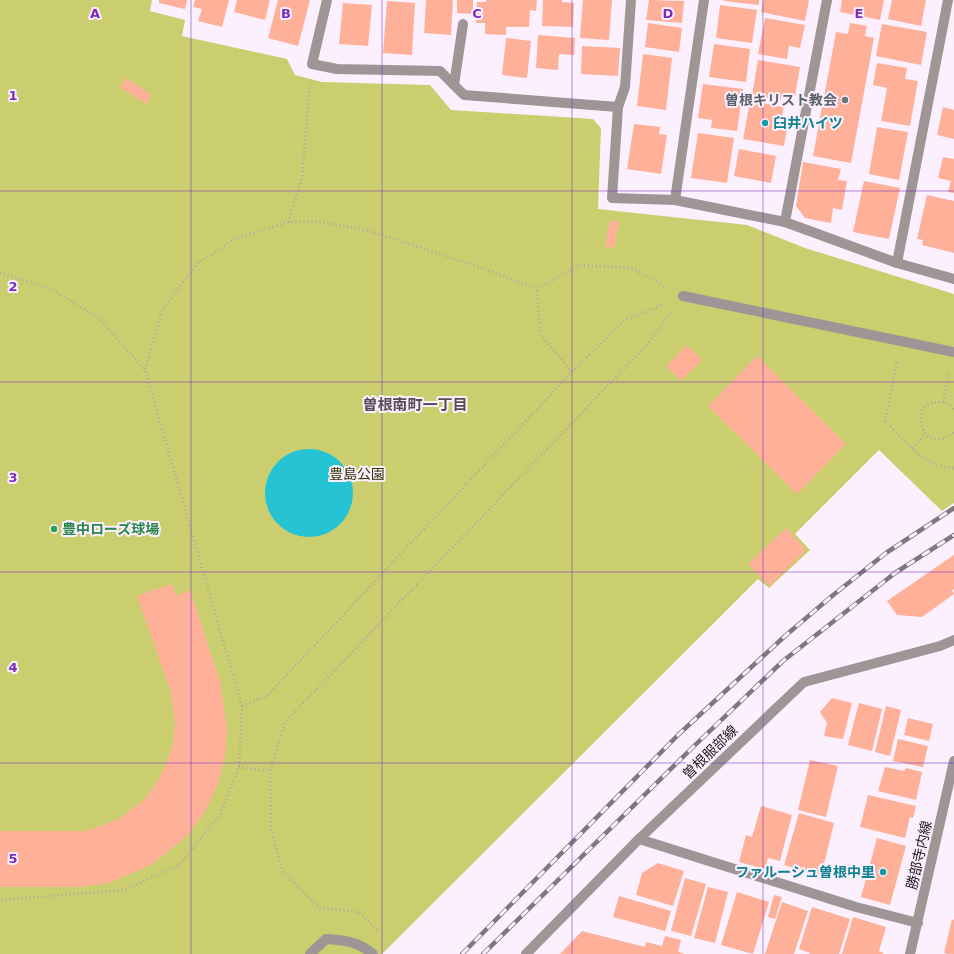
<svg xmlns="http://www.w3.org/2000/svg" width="954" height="954" viewBox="0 0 954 954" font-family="'DejaVu Sans','Noto Sans JP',sans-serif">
<rect width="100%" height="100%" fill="#fdf0fe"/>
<!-- green -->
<polygon fill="#cbce6e" points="0,0 152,0 150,11 185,20 182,36 287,59 295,75 322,82 430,85 451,110 593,119 601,128 598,209 747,225 805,248 954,294 954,503 942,511 879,450 795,534 810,550 769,588 758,579 382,954 0,954"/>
<!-- water -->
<circle fill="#25c3d3" cx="309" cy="493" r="44"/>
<!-- building -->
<g fill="#feb099">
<polygon points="159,0 187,0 185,9 159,3"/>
<polygon points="195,0 229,0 222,27 198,21 202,9 193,7"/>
<polygon points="237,0 270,0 265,20 234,12"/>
<polygon points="278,0 310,0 298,46 268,38"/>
<polygon points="426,0 453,0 451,35 424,33"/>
<polygon points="457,0 473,0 473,14 457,13"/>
<polygon points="486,0 537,0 536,11 530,10 529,27 506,27 506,35 485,34 485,23 476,23 477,2 486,2"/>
<polygon points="543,0 562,0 562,2 574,3 573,27 542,26"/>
<polygon points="583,0 612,0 609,40 580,38"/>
<polygon points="649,0 684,1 682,23 646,20"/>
<polygon points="724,0 759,0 759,5 724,1"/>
<polygon points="763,0 809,0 805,21 761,12"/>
<polygon points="842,0 884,0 880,20 840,12"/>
<polygon points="892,0 926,0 921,26 888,19"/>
<polygon points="387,1 415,3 412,55 383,53"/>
<polygon points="343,3 372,5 368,46 339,44"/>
<polygon points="720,5 757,10 752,43 716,38"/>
<polygon points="765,18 805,25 800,48 789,46 787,59 758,54"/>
<polygon points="648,23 682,28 679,52 645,47"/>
<polygon points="850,23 867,26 865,36 874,38 851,163 813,156 836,32 848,34"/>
<polygon points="882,24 927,32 921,65 876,56"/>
<polygon points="538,35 575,38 574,55 559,54 558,70 536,68"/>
<polygon points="506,38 531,41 527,78 502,75"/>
<polygon points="714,44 750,49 746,82 709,77"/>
<polygon points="582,46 620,48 618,76 581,74"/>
<polygon points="643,54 672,58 666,110 637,106"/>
<polygon points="758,60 800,67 795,96 782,94 781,100 752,95"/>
<polygon points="877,63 907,68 905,79 918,81 910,126 881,121 887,88 873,85"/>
<polygon points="126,78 152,95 146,104 120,87"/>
<polygon points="703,84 743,89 737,131 711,128 712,120 698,118"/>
<polygon points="750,101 784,107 780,123 788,124 784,146 743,139"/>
<polygon points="943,107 954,110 954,139 937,135"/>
<polygon points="634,124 660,127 659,134 667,135 661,174 627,169"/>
<polygon points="877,127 908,132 899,180 869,174"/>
<polygon points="698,133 734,138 727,183 691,178"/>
<polygon points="739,149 776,156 771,183 734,176"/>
<polygon points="943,157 954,159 954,193 948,192 951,181 938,178"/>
<polygon points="803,162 841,169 838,180 847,181 842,210 833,208 831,223 805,218 796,206"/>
<polygon points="864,181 900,188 889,239 853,232"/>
<polygon points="927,195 954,201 954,253 922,245 923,240 917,239"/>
<polygon points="610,220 619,222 614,248 605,246"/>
<polygon points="687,345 702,360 681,381 666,366"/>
<polygon points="757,356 846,444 797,494 708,406"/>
<polygon points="786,528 806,550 769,586 748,564"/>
<polygon points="954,555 954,589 952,590 954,594 922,617 897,615 887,601"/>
<polygon points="172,584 176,596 190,590 220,682 227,727 225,756 217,786 204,813 186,837 151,865 109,883 80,887 0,887 0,831 86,831 117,820 143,801 156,784 166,765 173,744 175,722 170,690 137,596"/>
<polygon points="832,698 852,703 843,739 824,736 827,723 820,712"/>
<polygon points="859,703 882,709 872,751 848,745"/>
<polygon points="886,706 901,710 890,756 875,752"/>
<polygon points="908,718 933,724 929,741 904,735"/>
<polygon points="898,739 928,746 923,767 893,761"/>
<polygon points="810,760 838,766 826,817 798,810"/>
<polygon points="885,767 904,771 906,768 922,772 916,800 878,791"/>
<polygon points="868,795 916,806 913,818 910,817 905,838 860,827"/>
<polygon points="761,806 792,815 780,861 768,858 765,869 739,862 746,835 752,837"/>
<polygon points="799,813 834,823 821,876 784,865"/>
<polygon points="877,838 906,846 890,905 861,897"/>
<polygon points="658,863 684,871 673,906 636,895 642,873"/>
<polygon points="685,878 706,884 691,936 671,931"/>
<polygon points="708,887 728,892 715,943 694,938"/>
<polygon points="737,892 769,902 753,954 721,945"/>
<polygon points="774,895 782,897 775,919 768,917"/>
<polygon points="619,896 671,911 665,931 613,917"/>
<polygon points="782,902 808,911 794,954 765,954"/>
<polygon points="812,907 850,919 839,954 809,954 810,953 799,949"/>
<polygon points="853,917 886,927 879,951 883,953 883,954 842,954"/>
<polygon points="952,919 954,920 954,954 948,954 944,953"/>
<polygon points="582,931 645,947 646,942 662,946 665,936 681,940 678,952 685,954 560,954"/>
</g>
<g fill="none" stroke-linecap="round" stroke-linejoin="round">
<!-- path -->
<g stroke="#aea4af" stroke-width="2.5" stroke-dasharray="1 3" stroke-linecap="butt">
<polyline points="288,222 302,178 310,84"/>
<polyline points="0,273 52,289 100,319 145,370 242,706 239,767 220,815 179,865 124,890 0,900"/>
<path d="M897,362L885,421C904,440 924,467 954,468"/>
<polyline points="145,369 163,308 198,263 235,239 288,222 322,222 370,231 473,265 537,289"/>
<polyline points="572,372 540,334 537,289 579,265 631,268 665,286"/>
<polyline points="943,402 949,373"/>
<path d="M954,409C950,404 944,402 938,402C904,403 925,460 954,432"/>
<polyline points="912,448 926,435"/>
<polyline points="242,706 268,695 572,372 625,320 664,304"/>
<polyline points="239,767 270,771"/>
<polyline points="377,930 359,912 320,908 282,871 271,826 270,771 285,722 645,347 671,313"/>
</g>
<!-- service -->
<g stroke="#9e9596" stroke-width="10">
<polyline points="454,85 463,24"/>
<path d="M310,954L326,939C344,940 359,942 373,954"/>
</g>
<!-- pedestrian -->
<polyline stroke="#9e9596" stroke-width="10" points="683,296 954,352"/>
<!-- minor -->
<g stroke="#9e9596" stroke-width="10">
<polyline points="327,0 312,64 337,69 440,71 464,95 618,107 612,198 675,200 785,222 897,263 954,279"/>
<polyline points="618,107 625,87 631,0"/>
<polyline points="675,200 704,0"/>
<polyline points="785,222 827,0"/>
<polyline points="897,263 948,0"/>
<polyline points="639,839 856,907 918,923"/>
</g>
<!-- tertiary -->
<g stroke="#9e9596" stroke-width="10">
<polyline points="526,954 639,839 804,682 940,646 954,640"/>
<polyline points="910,954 954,761"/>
</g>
<!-- rail casing -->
<g stroke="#7f7780" stroke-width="4.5">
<g id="rail">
<polyline points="462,954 678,735 785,636 832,596 886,553 954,508"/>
<polyline points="483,954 691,749 783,661 895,573 954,535"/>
</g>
</g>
<!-- rail -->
<use href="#rail" stroke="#fdf0fe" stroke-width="3" stroke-dasharray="9" stroke-linecap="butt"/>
</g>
<!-- grid -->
<path fill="none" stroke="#7b2cbf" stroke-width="1" stroke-opacity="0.55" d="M191,0V954M382,0V954M572,0V954M763,0V954M0,191H954M0,382H954M0,572H954M0,763H954"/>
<!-- markers -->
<circle fill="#6b7280" stroke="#fdf0fe" stroke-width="1.5" cx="845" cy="100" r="4"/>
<g fill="#0f9aa8" stroke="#fdf0fe" stroke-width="1.5">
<circle cx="765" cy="123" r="4"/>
<circle cx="883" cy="872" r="4"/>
</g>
<circle fill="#2e9e5b" stroke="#fdf0fe" stroke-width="1.5" cx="54" cy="529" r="4"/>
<g text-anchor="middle" stroke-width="4" stroke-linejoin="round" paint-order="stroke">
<!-- worship labels -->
<g font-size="14" font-weight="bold" fill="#5b616d" stroke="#fdf0fe" text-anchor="end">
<text x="837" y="105">曽根キリスト教会</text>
</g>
<!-- culture labels -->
<g font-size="14" font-weight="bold" fill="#0d838f" stroke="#fdf0fe" text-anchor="start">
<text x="773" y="128">臼井ハイツ</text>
<text x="875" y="877" text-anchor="end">ファルーシュ曽根中里</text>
</g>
<!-- park labels -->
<g font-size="14" fill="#313207" stroke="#fdf0fe">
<text x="357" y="479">豊島公園</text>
</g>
<!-- leisure labels -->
<g font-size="14" font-weight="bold" fill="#27864d" stroke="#fdf0fe" text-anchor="start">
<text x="62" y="534">豊中ローズ球場</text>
</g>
<!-- street labels -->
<g font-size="14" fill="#1d181d" stroke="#fdf0fe">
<text transform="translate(710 752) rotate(-44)" y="5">曽根服部線</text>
<text transform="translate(919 855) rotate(-77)" y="5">勝部寺内線</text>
</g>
<!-- neighbourhood labels -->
<g font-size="15" font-weight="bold" fill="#564c57" stroke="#fdf0fe">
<text x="415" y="410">曽根南町一丁目</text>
</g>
</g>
<g font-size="13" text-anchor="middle" font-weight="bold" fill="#7b2cbf" stroke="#fdf0fe" stroke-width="4" stroke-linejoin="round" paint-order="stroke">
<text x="95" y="18">A</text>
<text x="286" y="18">B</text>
<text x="477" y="18">C</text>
<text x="668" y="18">D</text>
<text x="859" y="18">E</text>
<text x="13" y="100">1</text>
<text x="13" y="291">2</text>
<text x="13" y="482">3</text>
<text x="13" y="672">4</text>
<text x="13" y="863">5</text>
</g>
</svg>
